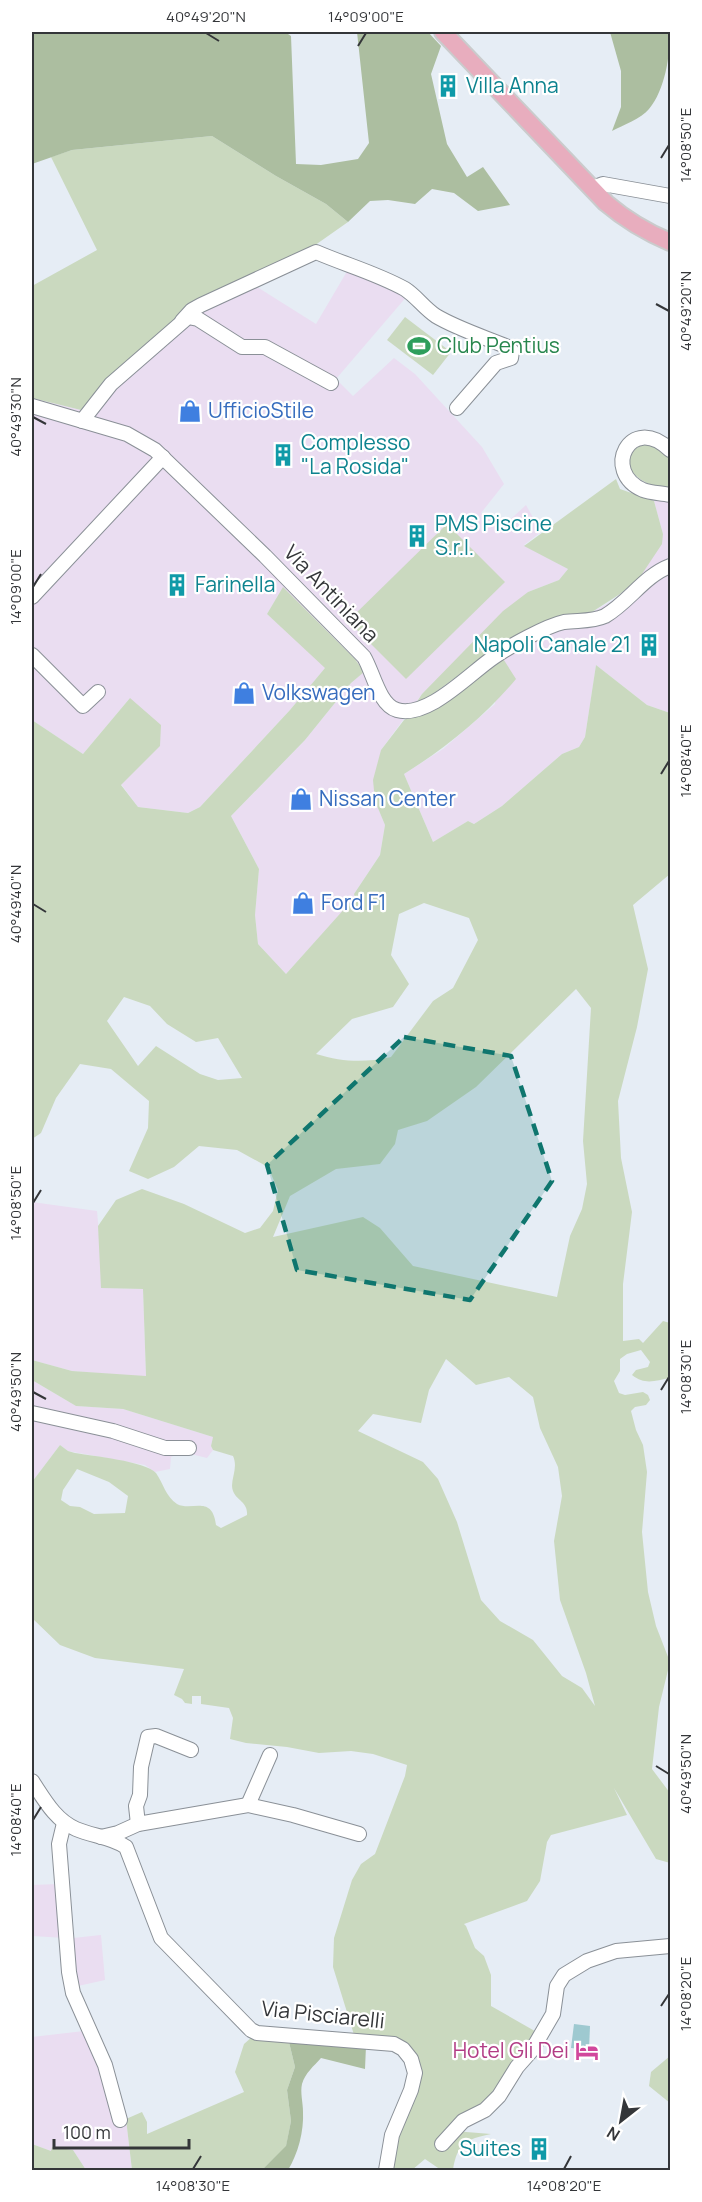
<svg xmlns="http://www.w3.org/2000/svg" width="702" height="2202" viewBox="0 0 702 2202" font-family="Manrope,sans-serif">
<rect width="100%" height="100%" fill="#e6edf5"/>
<!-- commercial -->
<g fill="#eaddf1">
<polygon points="349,268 408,295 336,379 353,396 394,358 415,374 482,447 504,484 481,513 500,529 526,505 541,532 524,545 568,569 559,580 528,592 422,694 381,750 375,801 385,825 380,855 354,894 356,897 286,974 258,944 255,915 259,869 231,816 305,740 351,683 363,672 355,659 283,588 267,614 326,667 290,710 200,807 188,813 138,807 121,784 130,698 83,754 32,720 32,398 81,410 192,304 243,278 316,324"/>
<polygon points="670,488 670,713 647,705 596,665 585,737 579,747 562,754 502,806 474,824 468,821 433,842 404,774 443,749 495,704 496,648 505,641 559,618 592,612 612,601 640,577 663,534 654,501"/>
<polygon points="32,1202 97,1211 104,1288 143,1289 146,1377 72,1371 32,1360"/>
<polygon points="32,1380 76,1406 123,1409 213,1437 211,1446 213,1450 207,1458 183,1452 171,1457 170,1469 155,1472 145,1465 68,1451 60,1445 32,1482"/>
<polygon points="59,1884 65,1938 32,1936 32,1885"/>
<polygon points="101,1935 105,1980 78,1986 73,1938"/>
<polygon points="95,2028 104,2045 126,2119 132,2170 86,2170 73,2150 51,2151 32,2144 32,2037 84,2031"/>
</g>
<!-- green -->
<g fill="#cad9bf" fill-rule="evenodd">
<polygon points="212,136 276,176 326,204 348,222 311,248 243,278 192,304 81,410 32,398 32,286 97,250 51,157 72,150"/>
<polygon points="405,317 451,352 433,375 387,340"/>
<path d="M642,444L657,446L670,457V488C652,486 639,483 628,466L631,452Z"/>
<polygon points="616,479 620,489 654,501 663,534 662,544 640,577 620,594 592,612 559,618 505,641 429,697 416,703 422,694 503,611 528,592 559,580 568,569 524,546"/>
<polygon points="447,524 505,582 406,679 348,621"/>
<path d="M283,587L355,659L364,672L351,683L305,740L231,816L259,869L255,915L258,944L286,974L355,897L354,894L380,855L385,825L375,801L373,780L381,750L404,720L417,714L502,657L516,679C484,717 447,747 404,774L433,842L468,821L474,824L502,806L562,754L579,747L585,737L596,665L647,705L670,713V874L633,905L648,969L637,1027L618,1101L621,1158L632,1212L623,1284V1341L639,1339L643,1343L663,1321L670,1323V1378C656,1380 646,1386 632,1375L636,1370L648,1367L650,1362L641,1350L627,1354L620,1359V1371L614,1381L619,1393L625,1395L643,1392L648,1395L650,1400L646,1405L635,1407L631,1411L636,1430L643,1445L647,1472L642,1532L648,1592L656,1626L670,1662L659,1707L652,1769L670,1793V1863L656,1859L614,1788L627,1815L551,1835L547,1842L540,1881L527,1901L464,1924L466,1926L475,1948L484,1956L491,1975V2006L540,2034L499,2091L454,2131L491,2134C466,2139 457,2144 453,2170H441L425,2159L412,2170H389L396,2133L416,2085L408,2048L355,2038L333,1967L334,1938L352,1880L361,1864L375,1854L405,1776L407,1765L373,1754L351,1751L319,1753L287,1747L246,1743L230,1739L233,1718L229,1708L201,1704V1696H192V1704L185,1703L182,1699L174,1695L184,1669L95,1658L60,1645L32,1618V1482L60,1445L68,1451L75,1453C92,1456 145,1461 156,1473C163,1483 166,1497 177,1504C192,1512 212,1494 216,1525L221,1528L247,1515C248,1502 237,1501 233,1491C229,1481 239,1469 233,1456L213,1450L211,1446L213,1437L123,1409L76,1406L32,1380V1360L72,1371L146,1376L143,1289L101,1288L98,1226L116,1200L142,1189L184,1204L245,1233L260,1228L273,1211L278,1190L268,1167L237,1150L199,1146L174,1167L148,1179L129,1171L148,1128L149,1101L111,1069L80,1064L56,1098L41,1133L32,1139V720L83,754L130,698L161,725L160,746L121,785L138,807L188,813L200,807L290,710L325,668L267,614ZM424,903L469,918L478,940L453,988L433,1001L391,1057C364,1063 343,1062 316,1054L352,1019L393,1007L409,984L391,955L399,914ZM576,989L591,1008L583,1141L587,1184L582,1209L570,1236L557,1297L413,1266L380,1228L363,1217L273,1237L290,1196L336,1169L380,1164L395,1144L398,1130L427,1121L476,1087ZM124,997L150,1006L167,1024L196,1042L218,1038L242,1078L218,1080L200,1074L156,1046L138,1066L107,1021ZM446,1359L476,1385L509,1377L533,1397L540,1428L558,1467L562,1496L554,1541L560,1600L586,1673L595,1706L582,1688L562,1676L533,1640L500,1621L481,1600L457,1522L438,1479L423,1462L358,1431L373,1414L421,1423L429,1390ZM77,1469L109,1482L128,1496L125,1513L94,1514L80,1507L70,1506L61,1500L63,1490Z"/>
<polygon points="252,2037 289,2042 295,2067 287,2090 291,2121 286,2147 262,2170 132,2170 126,2119 142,2112 147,2122 147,2134 244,2092 235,2072 244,2044"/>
<polygon points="670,2056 670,2103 649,2086 651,2072"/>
<polygon points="32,2144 51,2151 52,2147 73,2150 86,2170 32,2170"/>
</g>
<!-- forest -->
<g fill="#acbea0">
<polygon points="32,32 285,32 291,36 296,164 321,165 358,159 369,143 357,32 428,32 441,46 431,74 447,144 467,177 483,167 510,205 478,211 454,193 432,189 415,204 388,200 370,201 348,222 326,204 276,176 212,136 72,150 32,164"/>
<path d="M610,32H670C670,56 665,90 649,109C641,119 623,125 612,131L621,107V71Z"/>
<path d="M289,2042L366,2046L365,2069L321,2058C314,2066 305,2073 302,2084C300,2092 303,2103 303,2112C304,2131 298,2154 288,2170H262L286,2146L291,2121L287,2090L295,2067Z"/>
</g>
<!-- water -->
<polygon fill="#9ec9d0" points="574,2024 590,2026 589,2050 571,2048"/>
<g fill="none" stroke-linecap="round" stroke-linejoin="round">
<!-- minor casing -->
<g stroke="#8a9097" stroke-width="16">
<g id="minor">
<polyline points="592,188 603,184 670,196"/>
<path d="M182,321L192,310L201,305L316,252C346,265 376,273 405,289C416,296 424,308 436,316C458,329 484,337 508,347L512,351L511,358L496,363L457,408"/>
<path d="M32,406L127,434L155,450L265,556L364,657C373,672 379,705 397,710C428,719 470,673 494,657C510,646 546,626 564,622C578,620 592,622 605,616C629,602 644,576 670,566"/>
<polyline points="82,421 111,384 188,317 198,319 242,347 265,347 331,383"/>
<path d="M670,450C630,412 601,472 643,490C651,493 661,493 670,495"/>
<polyline points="32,597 163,457"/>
<polyline points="32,655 83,706 98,692"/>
<polyline points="32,1413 113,1431 165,1448 189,1448"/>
<path d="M32,1781C44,1799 55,1820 76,1829C92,1836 112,1837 126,1847L161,1938L251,2030L257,2033L394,2044L403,2049L411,2059L415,2073L411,2090L392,2135L386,2170"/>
<polyline points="248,1805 270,1755"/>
<polyline points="64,1823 59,1844 69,1972 73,1993 105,2065 120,2120"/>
<polyline points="138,1824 136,1806 140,1795 141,1767 148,1737 156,1736 191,1750"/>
<polyline points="101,1837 118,1833 138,1824 248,1805 293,1815 359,1834"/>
<polyline points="442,2144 463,2121 485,2110 499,2096 517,2067 532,2050 553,2014 557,1986 564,1975 587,1961 616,1951 670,1946"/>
</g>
</g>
<!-- major casing -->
<g stroke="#cacbcc" stroke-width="20">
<path id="major" d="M443,32L606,203C626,220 646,232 670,242"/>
</g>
<!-- minor -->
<use href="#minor" stroke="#fff" stroke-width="14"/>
<!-- major -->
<use href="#major" stroke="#e8adbe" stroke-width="16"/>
</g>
<!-- marked area -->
<path fill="#0f766e" fill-opacity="0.2" stroke="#0f766e" stroke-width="4.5" stroke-dasharray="12 8" stroke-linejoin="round" d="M404,1037L511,1056L552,1181L470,1300L297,1270L267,1165Z"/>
<!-- ticks -->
<path fill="none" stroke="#343639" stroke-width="2" d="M206,33L219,41M358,46L366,33M661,158L669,145M656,304L669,311M33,417L46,424M33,587L41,574M661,774L669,761M33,904L46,912M33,1203L41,1190M661,1390L669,1377M33,1392L46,1399M656,1766L669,1774M33,1820L41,1807M661,2006L669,1994M193,2169L201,2156M564,2169L571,2156"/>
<!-- icons -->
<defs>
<g id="building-bare" transform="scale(1.8)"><path d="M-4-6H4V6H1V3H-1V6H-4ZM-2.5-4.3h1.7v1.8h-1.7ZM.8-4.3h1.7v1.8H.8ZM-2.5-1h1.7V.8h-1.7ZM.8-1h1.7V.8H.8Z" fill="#0f9aa8" stroke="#fff" stroke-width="2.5" paint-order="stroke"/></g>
<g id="stadium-bare" transform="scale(1.8)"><path d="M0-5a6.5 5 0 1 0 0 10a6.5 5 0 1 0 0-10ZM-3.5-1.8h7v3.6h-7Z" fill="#2e9e5b" stroke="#fff" stroke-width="2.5" paint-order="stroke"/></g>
<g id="shop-bare" transform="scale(1.8)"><path d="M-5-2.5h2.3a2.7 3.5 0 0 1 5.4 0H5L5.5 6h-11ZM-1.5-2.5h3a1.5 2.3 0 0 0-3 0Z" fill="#3f7fe0" stroke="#fff" stroke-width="2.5" paint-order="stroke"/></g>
<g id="hotel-bare" transform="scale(1.8)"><path d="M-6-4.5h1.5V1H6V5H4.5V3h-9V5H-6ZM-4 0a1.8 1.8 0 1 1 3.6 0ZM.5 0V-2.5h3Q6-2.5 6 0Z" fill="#d1479c" stroke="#fff" stroke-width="2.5" paint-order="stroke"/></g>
</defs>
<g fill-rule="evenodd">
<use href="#building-bare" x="448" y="86"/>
<use href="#stadium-bare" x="419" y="346"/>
<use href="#shop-bare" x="190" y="411"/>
<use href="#building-bare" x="283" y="455"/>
<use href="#building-bare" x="417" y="536"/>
<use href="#building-bare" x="177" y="585"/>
<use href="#building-bare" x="649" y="645"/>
<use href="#shop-bare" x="244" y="693"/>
<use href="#shop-bare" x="301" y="799"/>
<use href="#shop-bare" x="303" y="903"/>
<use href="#hotel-bare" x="587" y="2051"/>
<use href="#building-bare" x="539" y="2149"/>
</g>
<g text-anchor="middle" stroke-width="4.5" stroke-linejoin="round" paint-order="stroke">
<!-- culture labels -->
<g font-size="21" fill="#0d838f" stroke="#fff" text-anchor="start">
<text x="466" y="93">Villa Anna</text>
<text x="301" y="450">Complesso<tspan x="301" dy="24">"La Rosida"</tspan></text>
<text x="435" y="531">PMS Piscine<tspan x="435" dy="24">S.r.l.</tspan></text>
<text x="195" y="592">Farinella</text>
<text x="631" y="652" text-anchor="end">Napoli Canale 21</text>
<text x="521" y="2156" text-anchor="end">Suites</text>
</g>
<!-- leisure labels -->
<g font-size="21" fill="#27864d" stroke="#fff" text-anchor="start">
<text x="437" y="353">Club Pentius</text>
</g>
<!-- shop labels -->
<g font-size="21" fill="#366cbe" stroke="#fff" text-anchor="start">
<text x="208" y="418">UfficioStile</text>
<text x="262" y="700">Volkswagen</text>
<text x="319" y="806">Nissan Center</text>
<text x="321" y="910">Ford F1</text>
</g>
<!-- street labels -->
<g font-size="21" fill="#343639" stroke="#fff">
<text transform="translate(331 594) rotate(46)" y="7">Via Antiniana</text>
<text transform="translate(323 2015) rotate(6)" y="7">Via Pisciarelli</text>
</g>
<!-- hotel labels -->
<g font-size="21" fill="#b23c85" stroke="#fff" text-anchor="end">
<text x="569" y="2058">Hotel Gli Dei</text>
</g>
</g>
<!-- border -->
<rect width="702" height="2202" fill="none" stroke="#ffffff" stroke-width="66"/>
<!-- north arrow -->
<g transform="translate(621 2121) rotate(211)" stroke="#ffffff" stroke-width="4.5" paint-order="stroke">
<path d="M0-4.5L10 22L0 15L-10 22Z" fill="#343639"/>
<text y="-9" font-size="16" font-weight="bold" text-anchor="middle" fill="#343639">N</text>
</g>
<!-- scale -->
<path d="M54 2139v9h135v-9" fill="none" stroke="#343639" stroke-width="3"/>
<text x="63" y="2139" font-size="18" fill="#343639" stroke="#ffffff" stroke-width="4.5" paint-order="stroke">100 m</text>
<rect x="33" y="33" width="636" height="2136" fill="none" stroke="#343639" stroke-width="2"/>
<g font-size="15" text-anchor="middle" fill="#343639">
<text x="206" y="22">40°49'20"N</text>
<text x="366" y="22">14°09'00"E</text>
<text transform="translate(686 145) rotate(-90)" y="5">14°08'50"E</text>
<text transform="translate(686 311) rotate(-90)" y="5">40°49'20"N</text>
<text transform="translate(16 417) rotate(-90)" y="5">40°49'30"N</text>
<text transform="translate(16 587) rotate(-90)" y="5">14°09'00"E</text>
<text transform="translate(686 761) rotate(-90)" y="5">14°08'40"E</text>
<text transform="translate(16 904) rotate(-90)" y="5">40°49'40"N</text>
<text transform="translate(16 1203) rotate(-90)" y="5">14°08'50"E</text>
<text transform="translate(686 1377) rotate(-90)" y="5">14°08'30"E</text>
<text transform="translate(16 1392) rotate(-90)" y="5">40°49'50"N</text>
<text transform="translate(686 1774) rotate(-90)" y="5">40°49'50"N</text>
<text transform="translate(16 1820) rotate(-90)" y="5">14°08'40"E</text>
<text transform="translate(686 1994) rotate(-90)" y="5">14°08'20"E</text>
<text x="193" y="2191">14°08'30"E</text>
<text x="564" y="2191">14°08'20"E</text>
</g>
</svg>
